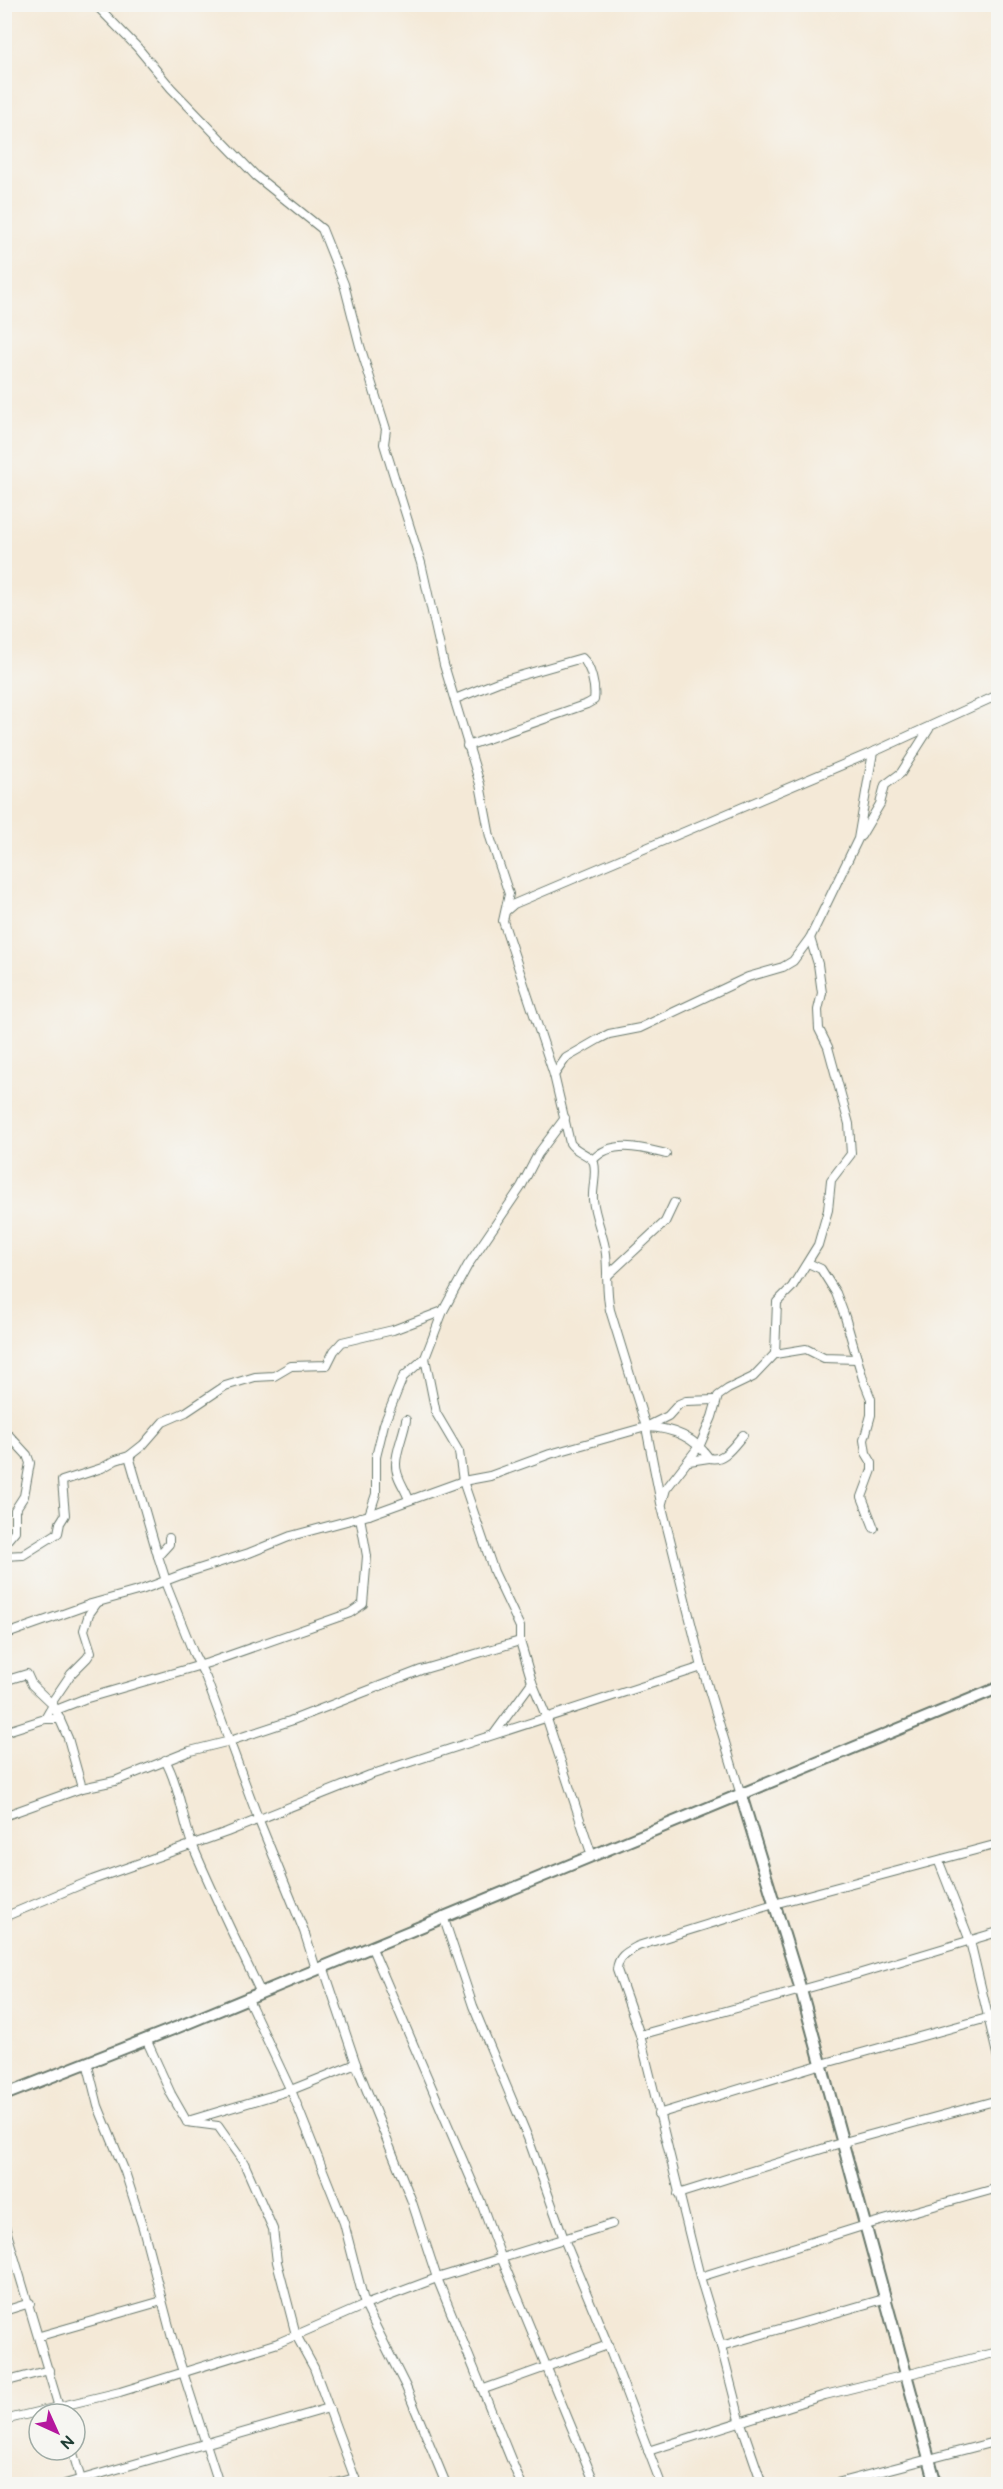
<svg xmlns="http://www.w3.org/2000/svg" width="1003" height="2489" viewBox="0 0 1003 2489" font-family="'Balsamiq Sans',sans-serif">
<rect width="100%" height="100%" fill="#f6f6f2"/>
<filter id="ink" filterUnits="userSpaceOnUse"><feTurbulence type="fractalNoise" baseFrequency=".0167" numOctaves="2"/><feDisplacementMap in="SourceGraphic" scale="12" xChannelSelector="R" yChannelSelector="G"/><feConvolveMatrix kernelMatrix="1 2 1 2 8 2 1 2 1" color-interpolation-filters="sRGB"/></filter>
<filter id="wash" filterUnits="userSpaceOnUse"><feTurbulence type="fractalNoise" baseFrequency=".008" numOctaves="4" result="noise"/><feDisplacementMap in="SourceGraphic" scale="24" xChannelSelector="R" yChannelSelector="G"/><feGaussianBlur stdDeviation="1.35" result="paint"/><feColorMatrix in="noise" values="0 0 0 0 0 0 0 0 0 0 0 0 0 0 0 0 0 1.4 0 .05"/><feComposite in="paint" operator="in"/></filter>
<g filter="url(#wash)">
<rect width="100%" height="100%" fill="#f4e9d7"/>
</g>
<g filter="url(#ink)">
<g fill="none" stroke-linecap="round" stroke-linejoin="round">
<!-- street casing -->
<g stroke="#6a796d" stroke-width="10">
<g id="street">
<path d="M95,4L137,47L171,88L256,176L322,229L344,284L360,346L386,429L384,444L421,563L444,665L480,784L490,837L509,894L503,921L554,1075L570,1143C575,1152 592,1155 594,1163C597,1174 592,1188 593,1200C595,1218 604,1236 606,1254C608,1273 606,1291 610,1310L646,1427L661,1503L702,1667L741,1795"/>
<path d="M455,699L498,682L582,658C591,666 596,688 594,700L587,704L467,746"/>
<polyline points="861,836 880,804 885,785 901,773 929,729"/>
<polyline points="507,910 514,904 880,749 998,695"/>
<polyline points="554,1075 566,1058 599,1039 609,1034 640,1028 748,977 783,967 793,961 810,938 858,839 873,752"/>
<polyline points="565,1118 538,1154 521,1187 468,1265 443,1311 425,1358 436,1413 459,1452 463,1481 494,1572 520,1627 520,1641 532,1682 546,1716 592,1856"/>
<path d="M593,1160C611,1139 642,1148 666,1154"/>
<polyline points="808,1263 821,1269 836,1293 845,1317 863,1379 871,1399 871,1415 864,1440 866,1453 872,1463 872,1470 862,1497 874,1528"/>
<polyline points="607,1276 665,1222 674,1203"/>
<polyline points="775,1354 806,1349 824,1358 857,1359"/>
<path d="M406,1420C404,1434 396,1450 396,1464C395,1477 406,1489 409,1500"/>
<path d="M647,1427C673,1428 694,1437 709,1458L689,1461"/>
<polyline points="4,1430 27,1455 30,1463 24,1496 15,1510 15,1531 4,1544"/>
<polyline points="129,1456 158,1556"/>
<path d="M709,1458C724,1462 734,1445 743,1435"/>
<polyline points="662,1503 666,1489 700,1445 712,1417 718,1396 728,1389 753,1377 775,1354 777,1302 792,1287 818,1245 828,1210 831,1180 851,1154 849,1124 828,1047 819,1029 818,1010 822,993 818,964 810,938"/>
<polyline points="369,1515 376,1494 376,1457 384,1424 403,1377 425,1358"/>
<polyline points="4,1556 23,1555 58,1533 60,1523 65,1515 62,1481 102,1468 116,1460 129,1456 143,1445 163,1422 186,1412 225,1386 255,1377 274,1376 291,1366 327,1365 334,1351 342,1342 393,1330 443,1311"/>
<polyline points="166,1581 158,1556 169,1544 169,1538"/>
<polyline points="165,1582 193,1652 206,1678 258,1818 304,1931 316,1969"/>
<polyline points="4,1635 91,1604 141,1590 186,1573 249,1553 291,1536 369,1515 463,1481 490,1476 550,1454 646,1427 668,1416 679,1404 686,1401 715,1400"/>
<polyline points="4,1681 27,1674 32,1685 53,1705 45,1719"/>
<polyline points="56,1710 84,1699 208,1663 350,1613 363,1604 367,1556 360,1517"/>
<polyline points="4,1732 45,1719 60,1719"/>
<polyline points="494,1734 532,1682"/>
<path d="M165,1760C179,1785 182,1817 192,1844C213,1894 237,1943 260,1991"/>
<polyline points="82,1788 68,1738 52,1702 71,1674 87,1658 91,1652 84,1630 89,1614 97,1603"/>
<polyline points="4,1816 82,1788 115,1781 190,1751 230,1741 290,1721 421,1670 520,1641"/>
<polyline points="939,1862 970,1941 998,2058"/>
<polyline points="443,1916 473,2006 528,2138 564,2239 608,2345 661,2484"/>
<polyline points="4,1917 92,1880 227,1832 370,1775 702,1667"/>
<polyline points="371,1946 480,2200 501,2257 595,2484"/>
<polyline points="323,1966 356,2064 411,2199 437,2278 521,2484"/>
<polyline points="247,1997 293,2095 344,2223 365,2305 406,2387 446,2484"/>
<polyline points="640,2035 858,1974 998,1932"/>
<polyline points="146,2039 171,2094 187,2122"/>
<polyline points="87,2062 98,2106 125,2172 143,2228 172,2338 219,2484"/>
<polyline points="658,2114 822,2064 998,2015"/>
<polyline points="191,2120 291,2090 356,2064"/>
<polyline points="187,2122 218,2126 244,2163 273,2229 277,2262 296,2335 314,2368 357,2484"/>
<polyline points="678,2194 844,2142 998,2100"/>
<polyline points="4,2223 61,2414"/>
<polyline points="700,2277 866,2225 998,2188"/>
<polyline points="4,2311 30,2303"/>
<polyline points="40,2336 162,2301"/>
<polyline points="721,2346 887,2298"/>
<polyline points="4,2382 49,2370"/>
<polyline points="484,2389 608,2345"/>
<polyline points="4,2420 120,2392 278,2343 365,2305 437,2278 612,2224"/>
<polyline points="72,2450 82,2483"/>
<polyline points="648,2451 825,2395 998,2352"/>
<polyline points="65,2484 329,2408"/>
<polyline points="333,2484 355,2478"/>
<path d="M762,2484L740,2420L721,2346L700,2277L640,2035L617,1970C618,1956 627,1952 638,1946L774,1904L998,1844"/>
<polyline points="833,2484 998,2441"/>
</g>
</g>
<!-- secondary casing -->
<g stroke="#6a796d" stroke-width="14">
<g id="secondary">
<polyline points="741,1795 801,1990 936,2484"/>
<polyline points="4,2095 178,2027 998,1688"/>
</g>
</g>
<!-- street -->
<use href="#street" stroke="#fff" stroke-width="8"/>
<!-- secondary -->
<use href="#secondary" stroke="#fff" stroke-width="10"/>
</g>
</g>
<!-- margin -->
<rect width="1003" height="2489" fill="none" stroke="#f6f6f2" stroke-width="24"/>
<!-- north arrow -->
<g transform="translate(57 2432) rotate(135)"><circle r="28" fill="#f6f6f2" stroke="#a0aca6" stroke-width="1.5"/>
<path d="M0-4.5L10 22L0 15L-10 22Z" fill="#b5179e"/>
<text y="-9" font-size="16" font-weight="bold" text-anchor="middle" fill="#1f3d34">N</text>
</g>
</svg>
